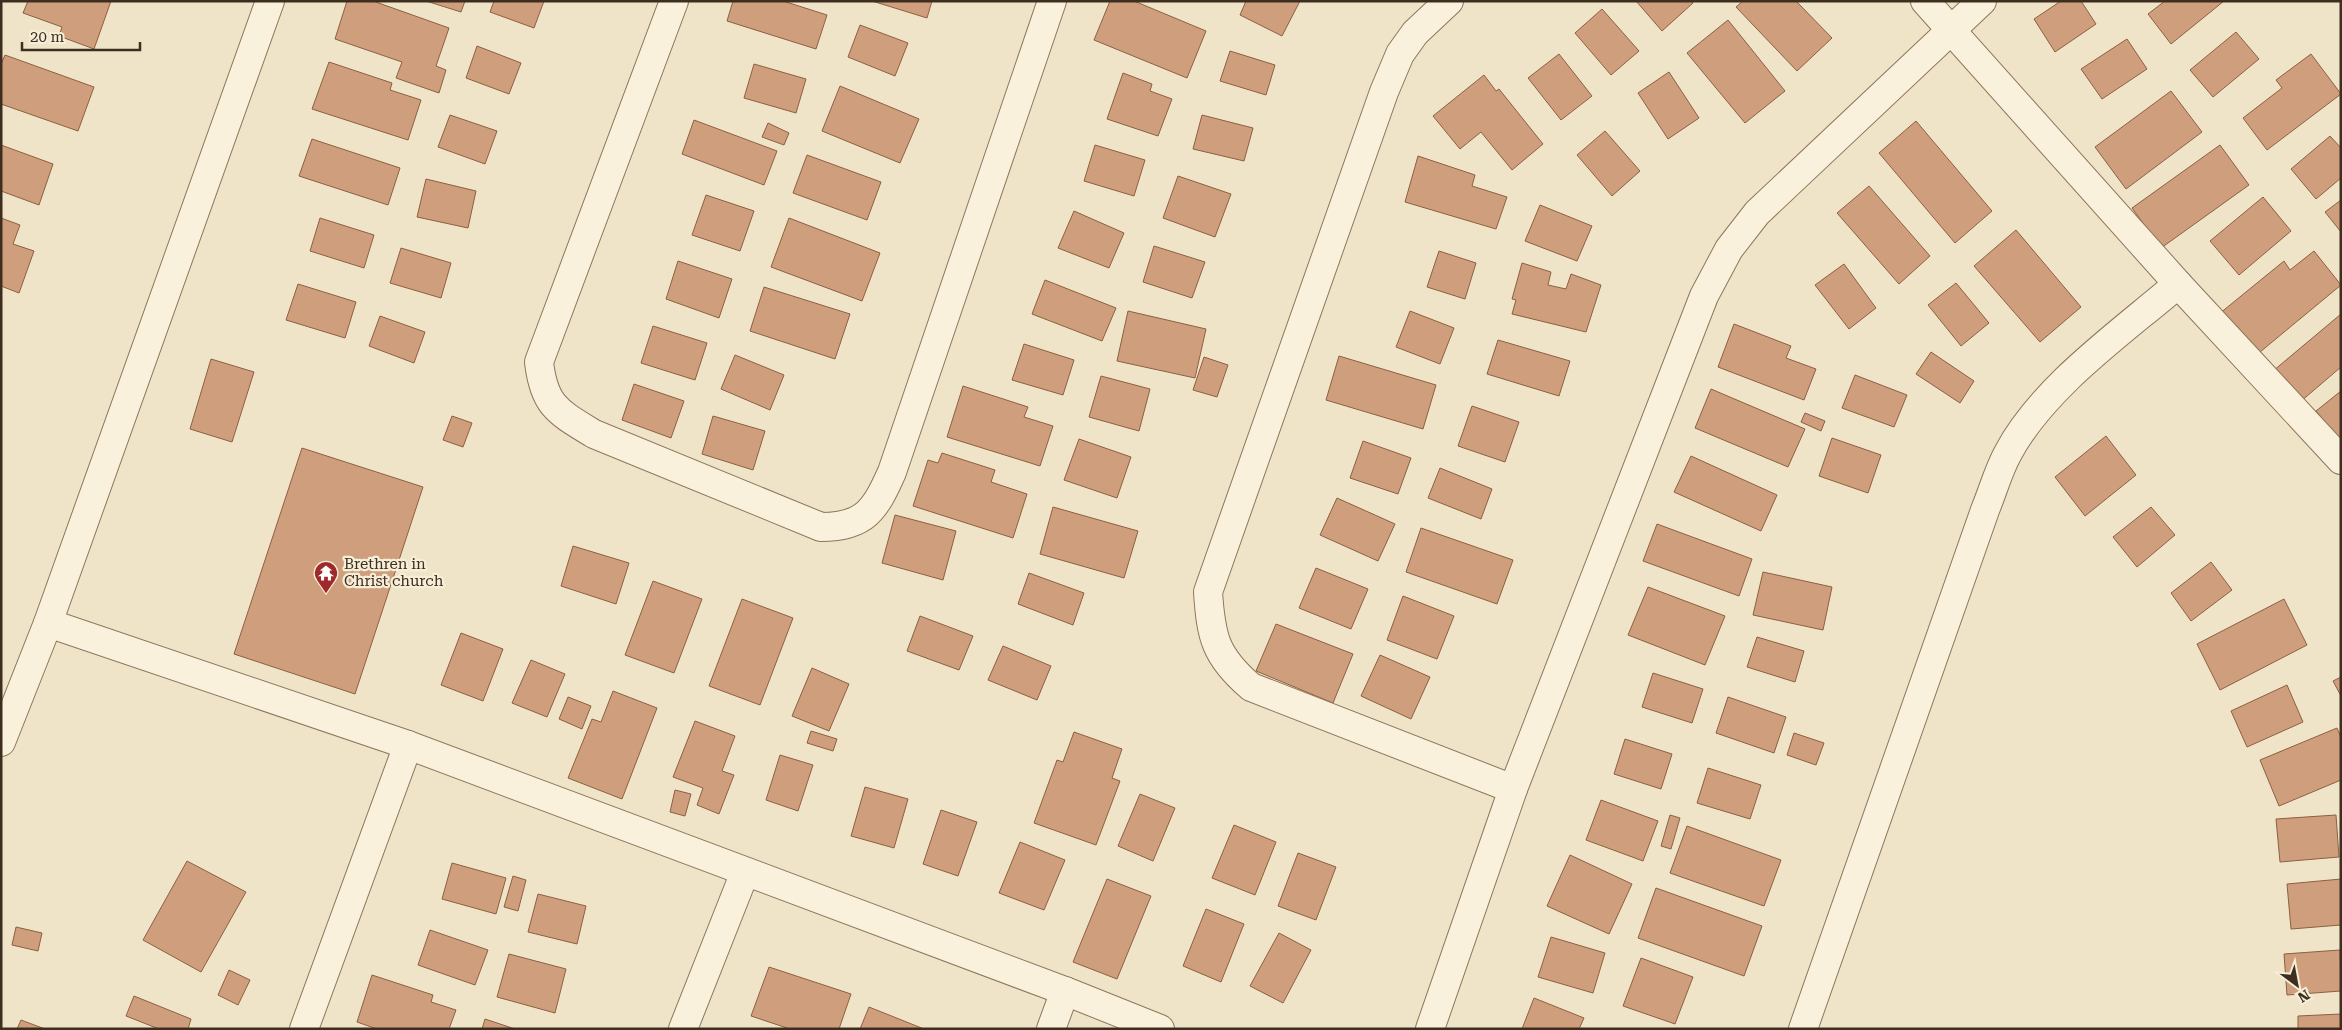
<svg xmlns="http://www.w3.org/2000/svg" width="2342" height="1030" viewBox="0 0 2342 1030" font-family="'Roboto Serif',serif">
<rect width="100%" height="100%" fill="#f0e4c8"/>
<!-- building -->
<g fill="#cf9f7d" stroke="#8d5f41">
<polygon points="28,1 111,1 94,49 59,36 62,27 23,13"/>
<polygon points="347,1 373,1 449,28 436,66 446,70 439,93 396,78 402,62 335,39"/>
<polygon points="426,1 465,1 461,12"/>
<polygon points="494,1 544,1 534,28 490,12"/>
<polygon points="733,1 783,1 827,15 816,49 727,21"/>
<polygon points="872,1 932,1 927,18"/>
<polygon points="1110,1 1134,1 1206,31 1187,78 1094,40"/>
<polygon points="1246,1 1300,1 1282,36 1240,15"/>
<polygon points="1636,1 1692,1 1693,3 1662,31"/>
<polygon points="1743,1 1796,1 1832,38 1797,71 1736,7"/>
<polygon points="2061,1 2081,1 2096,24 2055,52 2034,19"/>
<polygon points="2165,1 2224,1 2171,44 2148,14"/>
<polygon points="1602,9 1639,51 1611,75 1575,33"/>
<polygon points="1728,20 1785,91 1745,123 1687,53"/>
<polygon points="860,25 908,43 895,76 848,57"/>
<polygon points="2236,32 2259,59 2213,97 2190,70"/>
<polygon points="2127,39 2147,69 2102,99 2081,69"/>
<polygon points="477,46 521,63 509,94 466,78"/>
<polygon points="1230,51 1275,65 1266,95 1220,81"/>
<polygon points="1559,54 1592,96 1561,120 1528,78"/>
<polygon points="2311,54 2341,94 2267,150 2243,118 2282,88 2276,80"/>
<polygon points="5,55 94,87 78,131 1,104 1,64"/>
<polygon points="329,62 392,83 390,90 421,100 408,140 312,109"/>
<polygon points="754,64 806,79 796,113 744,98"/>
<polygon points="1669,72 1699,118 1668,139 1638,93"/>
<polygon points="1123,73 1152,84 1150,91 1172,99 1158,136 1107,119"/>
<polygon points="1484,75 1496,91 1499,89 1543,144 1512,170 1481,132 1460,149 1433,116"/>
<polygon points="840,86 919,119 900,163 822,131"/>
<polygon points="2171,91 2202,132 2126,189 2095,147"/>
<polygon points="450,115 497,131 485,164 438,147"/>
<polygon points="1202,115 1253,128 1244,161 1193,149"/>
<polygon points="694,120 777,151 764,185 682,154"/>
<polygon points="1916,121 1992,211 1955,243 1879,153"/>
<polygon points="768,123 789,133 784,145 762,137"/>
<polygon points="1605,131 1640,171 1612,196 1577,155"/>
<polygon points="2330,136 2341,148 2341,178 2316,199 2291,169"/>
<polygon points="312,139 400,168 388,205 299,176"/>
<polygon points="1,145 53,164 39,205 1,191"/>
<polygon points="1095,145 1145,160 1134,196 1084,181"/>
<polygon points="2220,145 2249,185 2161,248 2132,208"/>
<polygon points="807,155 881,182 867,220 793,193"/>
<polygon points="1418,156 1475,175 1472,186 1507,197 1496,229 1405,202"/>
<polygon points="1178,176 1231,194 1215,237 1163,218"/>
<polygon points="426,179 476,191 468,228 417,217"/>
<polygon points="1869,186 1930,256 1899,284 1837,213"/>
<polygon points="706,195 754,211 740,251 692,235"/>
<polygon points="2263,197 2291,231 2239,275 2210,241"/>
<polygon points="2341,200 2341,232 2325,212"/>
<polygon points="1540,205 1592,226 1577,261 1525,241"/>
<polygon points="1074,211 1124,233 1109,268 1058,248"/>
<polygon points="1,218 20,225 13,244 34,251 19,293 1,286"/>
<polygon points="320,218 374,235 364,268 310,251"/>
<polygon points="789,218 880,253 862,301 771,267"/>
<polygon points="2016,230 2081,307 2040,342 1974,266"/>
<polygon points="1154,246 1205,262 1192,298 1143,282"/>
<polygon points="401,248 451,263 441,298 390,283"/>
<polygon points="1439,251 1476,263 1465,299 1427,287"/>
<polygon points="2314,251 2341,285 2254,357 2219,314 2284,261 2290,270"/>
<polygon points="678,261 732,279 719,318 666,299"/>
<polygon points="1522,263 1551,272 1548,285 1566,289 1571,274 1601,285 1586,332 1512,314 1516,300 1512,299"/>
<polygon points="1844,264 1876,308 1849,329 1815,285"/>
<polygon points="1045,280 1116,308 1102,341 1032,314"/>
<polygon points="1956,283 1989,323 1961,346 1928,305"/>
<polygon points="298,284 356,302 345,338 286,320"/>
<polygon points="764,287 850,314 835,359 750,331"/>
<polygon points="1128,311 1206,329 1195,378 1117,361"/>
<polygon points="1410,311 1454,328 1440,364 1396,347"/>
<polygon points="2341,314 2341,367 2300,402 2273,371"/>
<polygon points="380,316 425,332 414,363 369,346"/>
<polygon points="1734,324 1791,346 1786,358 1816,369 1804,400 1718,367"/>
<polygon points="653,326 707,343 695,380 641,363"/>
<polygon points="1498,340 1570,361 1559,396 1487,374"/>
<polygon points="1024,344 1074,360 1063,395 1012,380"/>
<polygon points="1931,352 1974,381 1960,403 1916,374"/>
<polygon points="735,355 784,375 770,410 721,389"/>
<polygon points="1339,356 1436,385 1423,429 1326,400"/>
<polygon points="1204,357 1228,365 1217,397 1193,390"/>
<polygon points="211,359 254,372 232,442 190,429"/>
<polygon points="1855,375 1907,395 1894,427 1842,408"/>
<polygon points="1101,376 1150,389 1139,431 1089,417"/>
<polygon points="634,384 684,401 671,438 622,420"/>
<polygon points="963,386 1028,407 1024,417 1053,426 1040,466 947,437"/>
<polygon points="1711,389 1805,429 1788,467 1695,428"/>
<polygon points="2341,391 2341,441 2316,411"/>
<polygon points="1472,406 1519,422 1505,462 1458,446"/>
<polygon points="1805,413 1825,421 1821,431 1801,422"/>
<polygon points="452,416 472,423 463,447 443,440"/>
<polygon points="713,416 765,431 753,470 702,454"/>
<polygon points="2106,436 2136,475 2085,516 2055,477"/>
<polygon points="1832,438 1881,455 1868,493 1819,476"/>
<polygon points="1079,439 1131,457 1117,498 1064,480"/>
<polygon points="1363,441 1411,458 1398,494 1350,478"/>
<polygon points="302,448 423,487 355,694 234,654"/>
<polygon points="942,453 995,470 991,482 1027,494 1013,538 913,506 928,460 938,463"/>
<polygon points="1691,456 1777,495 1761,531 1674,492"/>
<polygon points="1440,468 1492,489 1481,519 1428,498"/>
<polygon points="1337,498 1395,524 1378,561 1320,535"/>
<polygon points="1053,507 1138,531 1124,578 1040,554"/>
<polygon points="2151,507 2175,535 2137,567 2113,537"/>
<polygon points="895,515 956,531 943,580 882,563"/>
<polygon points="1657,524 1752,559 1739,596 1643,561"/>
<polygon points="1421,528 1513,560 1497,604 1406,572"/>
<polygon points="573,546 629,563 616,604 561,586"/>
<polygon points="2211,562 2232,590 2191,621 2171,593"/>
<polygon points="1316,568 1368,589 1351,629 1299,608"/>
<polygon points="1763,572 1832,587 1823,630 1753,615"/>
<polygon points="1029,573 1084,593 1073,625 1018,604"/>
<polygon points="653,581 702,599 674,673 625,655"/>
<polygon points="1648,587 1725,616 1705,665 1628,635"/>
<polygon points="1403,596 1454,616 1437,659 1387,640"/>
<polygon points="742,599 793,618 760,705 709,686"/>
<polygon points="2284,599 2307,645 2220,690 2197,644"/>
<polygon points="920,616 973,636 959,670 907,651"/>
<polygon points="1276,624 1353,654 1333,703 1256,671"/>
<polygon points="461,633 503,649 483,701 441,685"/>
<polygon points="1757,637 1804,651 1795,682 1747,667"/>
<polygon points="1003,646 1051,666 1037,700 988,680"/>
<polygon points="1380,655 1430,677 1411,719 1361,696"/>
<polygon points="531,660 565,674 547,717 512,703"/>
<polygon points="812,668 849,684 829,731 792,716"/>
<polygon points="1653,673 1703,689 1692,723 1642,707"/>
<polygon points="2341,677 2341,696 2333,681"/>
<polygon points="2287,685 2303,722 2247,747 2231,711"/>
<polygon points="613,691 657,708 622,799 568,778 592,719 601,722"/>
<polygon points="568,697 591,706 582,729 559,719"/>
<polygon points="1728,697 1786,717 1774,753 1716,733"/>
<polygon points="695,721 735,736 722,771 734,775 719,814 697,805 703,788 673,777"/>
<polygon points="2337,728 2341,737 2341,780 2279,806 2260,760"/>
<polygon points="811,731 837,739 833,751 807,743"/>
<polygon points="1074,732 1122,749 1112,778 1120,781 1096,845 1034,823 1057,760 1063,762"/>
<polygon points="1794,733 1824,743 1816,765 1787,755"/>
<polygon points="1625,739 1672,754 1661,789 1614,774"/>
<polygon points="780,755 813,765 798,811 766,800"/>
<polygon points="1708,768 1761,785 1750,819 1697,803"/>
<polygon points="865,787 908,799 894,848 851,836"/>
<polygon points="675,790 691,794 685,816 670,812"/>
<polygon points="1140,794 1175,808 1153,861 1118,846"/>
<polygon points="1601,800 1658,821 1643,861 1586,840"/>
<polygon points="941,810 977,822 958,876 923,864"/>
<polygon points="1670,815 1680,818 1671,849 1661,846"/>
<polygon points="2336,815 2339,857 2280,862 2276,819"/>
<polygon points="1234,825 1276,842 1255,895 1212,878"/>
<polygon points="1687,826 1781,860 1764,906 1670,873"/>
<polygon points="1020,842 1065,860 1044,910 999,893"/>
<polygon points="1298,853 1336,867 1316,920 1278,906"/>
<polygon points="1570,855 1632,884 1609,934 1547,906"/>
<polygon points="187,861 246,892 201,972 143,940"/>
<polygon points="452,863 506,878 496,914 442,899"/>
<polygon points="513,876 526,880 518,911 504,907"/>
<polygon points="1107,879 1151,896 1117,979 1073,962"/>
<polygon points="2341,879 2341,925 2291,929 2287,884"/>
<polygon points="1656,888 1762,926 1744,976 1638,938"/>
<polygon points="538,894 586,906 577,944 528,932"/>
<polygon points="1206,909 1244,924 1221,982 1183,966"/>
<polygon points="16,927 42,933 38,951 12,945"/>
<polygon points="430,930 488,950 475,985 418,965"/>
<polygon points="1279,933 1311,950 1283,1003 1250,986"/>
<polygon points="1551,937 1605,953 1593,993 1538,977"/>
<polygon points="2340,950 2341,991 2287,995 2284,954"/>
<polygon points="509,954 566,969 555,1013 497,997"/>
<polygon points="1641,958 1693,977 1675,1024 1623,1006"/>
<polygon points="769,967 851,994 839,1029 790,1029 751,1016"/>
<polygon points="229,970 250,980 238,1005 218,995"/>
<polygon points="372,975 433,995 431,1002 456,1010 449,1029 377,1029 357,1022"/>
<polygon points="134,996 191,1019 188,1029 159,1029 126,1016"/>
<polygon points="1534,998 1584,1018 1579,1029 1522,1029"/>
<polygon points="869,1007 924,1029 860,1029"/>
<polygon points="2341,1014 2341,1029 2298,1029 2298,1016"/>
<polygon points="485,1019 515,1029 482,1029"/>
<polygon points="21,1020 45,1029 17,1029"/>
</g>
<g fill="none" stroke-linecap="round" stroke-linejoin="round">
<!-- minor casing -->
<g stroke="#8d765c" stroke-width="30">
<g id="minor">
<path d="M674,1L539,362C544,406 558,412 594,434L821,527C865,527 875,510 892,472L1052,1"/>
<path d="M1449,1L1415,33L1400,54L1384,92L1208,592C1211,637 1215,656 1251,687L1513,789"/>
<polyline points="1925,1 2178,284 2341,460"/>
<polyline points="48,623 408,745 1065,991 1160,1029"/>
<polyline points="1,742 48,623 270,1"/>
<polyline points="304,1029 408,745"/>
<polyline points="683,1029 745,872"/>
<polyline points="1051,1029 1065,991"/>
<polyline points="1430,1029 1513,789 1704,296 1729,249 1757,213 1982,1"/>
<path d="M1803,1029L1985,510C1993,491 1998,471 2008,453C2043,387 2122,332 2178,284"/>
</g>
</g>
<!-- minor -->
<use href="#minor" stroke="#faf1dc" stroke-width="28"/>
</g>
<!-- icons -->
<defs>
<g id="temple-pin" transform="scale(1.25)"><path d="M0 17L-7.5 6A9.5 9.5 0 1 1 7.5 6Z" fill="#9e2a2b" stroke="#f7eed8"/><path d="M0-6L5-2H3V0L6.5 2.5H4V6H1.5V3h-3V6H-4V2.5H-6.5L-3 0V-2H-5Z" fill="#fff"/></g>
</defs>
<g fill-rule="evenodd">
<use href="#temple-pin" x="326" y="573"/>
</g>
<g text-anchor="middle" stroke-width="4.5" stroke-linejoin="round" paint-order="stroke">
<!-- poi labels -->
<g font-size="15" fill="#3d2e20" stroke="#f7eed8" text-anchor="start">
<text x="344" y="569">Brethren in<tspan x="344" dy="17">Christ church</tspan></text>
</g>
</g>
<!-- border -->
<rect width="2342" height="1030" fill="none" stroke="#3d2e20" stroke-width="5"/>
<!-- north arrow -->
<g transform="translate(2297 985) rotate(148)" stroke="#f7eed8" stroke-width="4" paint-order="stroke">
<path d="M0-4L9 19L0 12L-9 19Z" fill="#3d2e20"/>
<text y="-8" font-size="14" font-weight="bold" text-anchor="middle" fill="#3d2e20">N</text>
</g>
<!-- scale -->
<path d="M22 42v8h118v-8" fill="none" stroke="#3d2e20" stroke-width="2.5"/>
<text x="30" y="42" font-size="15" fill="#3d2e20" stroke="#f7eed8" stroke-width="4" paint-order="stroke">20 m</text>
</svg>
